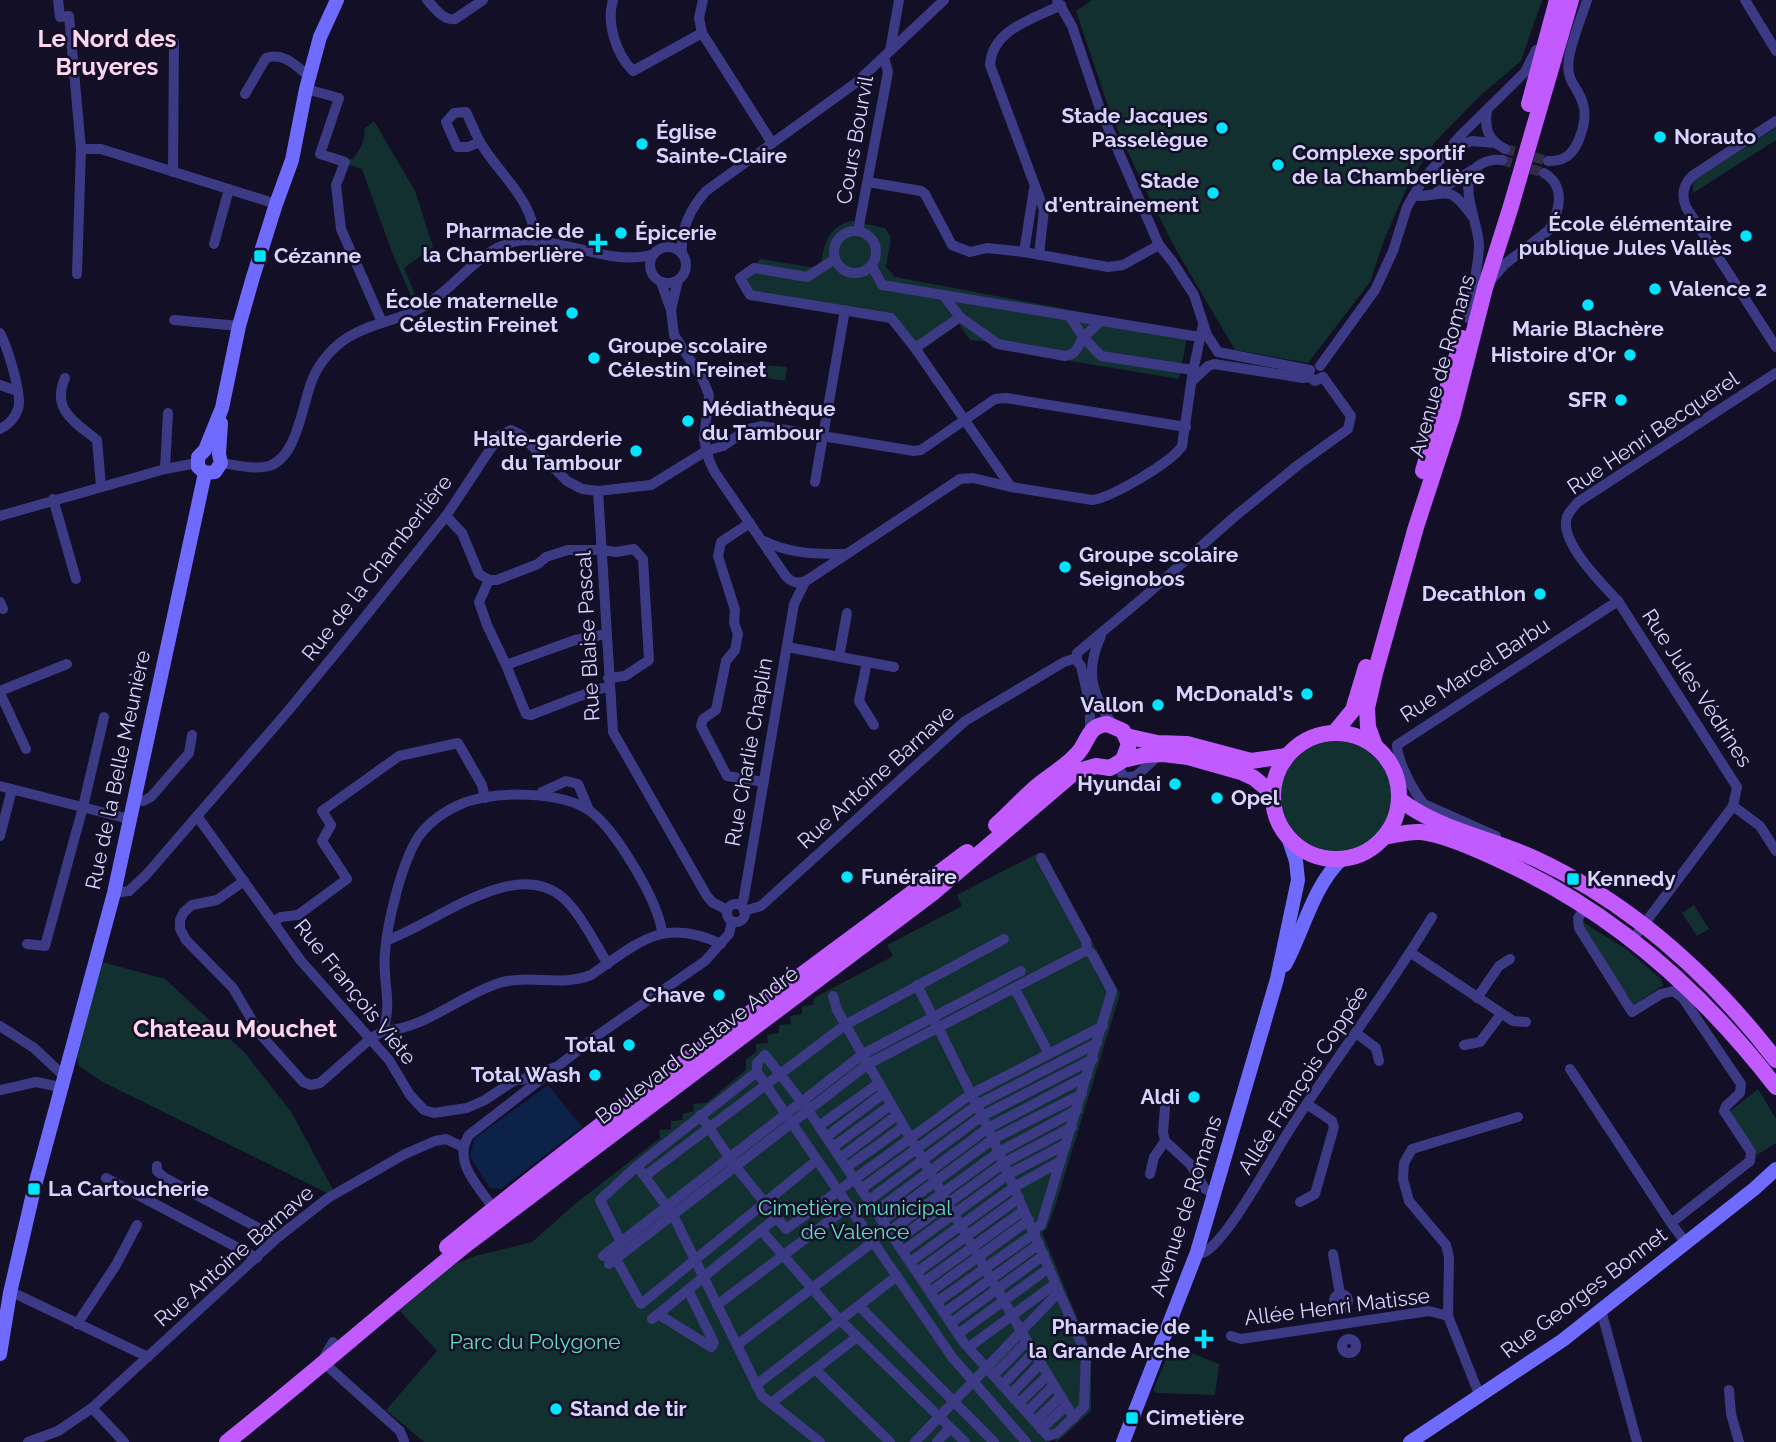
<svg xmlns="http://www.w3.org/2000/svg" width="1776" height="1442" viewBox="0 0 1776 1442" font-family="Raleway,sans-serif">
<rect width="100%" height="100%" fill="#130f26"/>
<!-- green -->
<g fill="#12302f">
<polygon points="1092,0 1542,0 1521,61 1481,95 1435,142 1407,187 1384,240 1370,282 1308,363 1235,350 1175,248 1145,189 1111,115 1076,11"/>
<path d="M374,121L415,191L433,247L404,268L417,299L413,301L392,252L362,169L348,164L350,159H353C360,150 366,140 364,129Z"/>
<polygon points="1776,128 1776,140 1693,193 1693,181"/>
<path d="M851,221L885,228L891,237L886,267L895,277L1188,332L1179,379L992,348L990,342L970,340L959,324L914,356L889,321L753,300L744,278L760,259L811,267L821,264C824,243 829,227 851,221Z"/>
<polygon points="742,363 787,367 785,381 748,375"/>
<circle cx="1335" cy="796" r="57"/>
<polygon points="1038,853 1045,853 1120,994 1054,1210 1046,1230 1042,1232 1090,1349 1091,1357 1091,1411 1057,1442 1052,1437 1046,1442 424,1442 386,1410 437,1351 398,1309 448,1267 475,1256 532,1242 575,1204 660,1138 659,1130 671,1129 671,1121 683,1120 682,1114 694,1111 693,1104 706,1103 746,1070 746,1060 756,1052 756,1044 768,1043 767,1035 779,1033 779,1025 791,1024 790,1016 802,1014 802,1006 813,1005 814,998 893,956 887,945 962,906 957,895"/>
<polygon points="1694,905 1709,929 1697,936 1682,913"/>
<polygon points="1584,923 1626,949 1661,979 1663,985 1634,1005 1583,929"/>
<polygon points="102,962 165,979 245,1053 292,1113 333,1190 327,1193 101,1081 79,1066 77,1058"/>
<polygon points="1758,1089 1776,1119 1776,1143 1757,1155 1730,1111"/>
<polygon points="1172,1345 1219,1364 1215,1395 1158,1393 1153,1391"/>
</g>
<!-- water -->
<polygon fill="#0c2248" points="548,1085 582,1127 501,1189 490,1188 470,1157 474,1139"/>
<g fill="none" stroke-linecap="round" stroke-linejoin="round">
<!-- street-tunnel -->
<g stroke="#312d47" stroke-width="10" stroke-dasharray="10 5" stroke-linecap="butt">
<polyline points="1505,149 1548,161"/>
<polyline points="1502,160 1544,173"/>
</g>
<!-- street -->
<g stroke="#3d3a85" stroke-width="10">
<polyline points="58,0 60,17 69,16 81,149 77,274"/>
<path d="M427,0C435,8 443,21 455,19L483,0"/>
<path d="M613,0C606,23 616,54 633,71L702,33"/>
<polyline points="703,0 699,18 702,33 772,143"/>
<polyline points="1057,0 1072,26 1100,109 1159,245 1172,261 1194,295 1207,335 1218,352"/>
<polyline points="1745,0 1776,51"/>
<polyline points="890,51 899,0"/>
<polyline points="306,89 339,98 320,154 345,162 336,185 341,229 382,322"/>
<path d="M245,94L266,58C284,52 296,66 310,77"/>
<path d="M1487,110C1484,129 1488,140 1505,149"/>
<path d="M1776,121L1692,176C1683,185 1681,195 1686,207L1776,347"/>
<path d="M480,142L468,147H457L446,122L454,113L466,112C471,122 475,133 480,142C499,175 534,199 535,241"/>
<polyline points="1452,148 1472,141 1495,143"/>
<polyline points="81,149 101,149 276,204"/>
<path d="M1548,161C1553,161 1559,161 1564,158C1579,151 1588,119 1583,104C1578,85 1565,83 1569,58C1572,39 1581,19 1587,0"/>
<polyline points="173,172 174,42"/>
<polyline points="868,182 921,191 925,194 952,245 970,252 987,248 1024,252 1108,267 1123,265 1159,245"/>
<polyline points="1437,192 1472,170"/>
<path d="M1413,196C1447,197 1447,181 1472,216"/>
<circle cx="855" cy="252" r="21"/>
<polyline points="858,231 888,72 884,57"/>
<polyline points="214,244 229,189"/>
<circle cx="668" cy="265" r="18"/>
<polyline points="1024,252 1034,189"/>
<path d="M682,254C680,229 690,209 706,191L857,82L944,0"/>
<path d="M1039,255L1044,210L990,65C992,29 1034,19 1061,5"/>
<polyline points="835,259 807,277 754,268 740,278 750,295 891,318 915,348 960,317"/>
<polyline points="872,266 882,285 1200,337"/>
<path d="M1492,279L1505,264L1549,230C1560,211 1566,186 1544,173"/>
<path d="M661,282L671,310L674,335L703,380L709,395L704,439L709,460L714,471L785,575C791,583 800,585 809,579L960,479L973,478L1011,487L1092,500C1111,498 1172,462 1182,446L1193,370C1197,355 1199,341 1203,325"/>
<path d="M943,295L960,317L998,344L1065,356C1078,354 1077,346 1084,337C1089,331 1096,326 1101,321"/>
<polyline points="671,310 678,280"/>
<polyline points="1069,316 1084,338 1101,356 1193,370"/>
<path d="M1468,318C1471,295 1478,270 1479,247C1480,223 1453,180 1481,164C1488,160 1494,159 1502,160"/>
<polyline points="174,320 239,326"/>
<path d="M0,333C7,346 23,396 18,409C15,418 8,425 0,429"/>
<polyline points="915,348 1011,487"/>
<polyline points="1218,352 1310,370"/>
<polyline points="1320,366 1375,290 1393,251 1407,207 1422,181 1460,136 1525,72 1536,50"/>
<path d="M65,378C51,410 75,422 97,440L101,486"/>
<polyline points="1192,381 1208,366 1214,364 1303,378 1310,377 1315,381 1323,377"/>
<polyline points="0,385 17,391"/>
<path d="M221,463C236,465 254,470 269,466C298,457 302,403 313,378C319,363 333,347 347,338C371,322 401,321 426,305C459,285 484,241 527,240C567,240 615,267 654,254"/>
<polyline points="165,469 168,413"/>
<polyline points="815,482 845,310"/>
<polyline points="598,491 613,732 707,896 712,902 727,910"/>
<polyline points="53,499 76,579"/>
<polyline points="0,516 165,469 197,463"/>
<polyline points="446,516 462,533 479,574 489,580 497,580 538,564 546,557 568,550 602,550 616,552 634,549 643,559 649,660 625,676 608,678"/>
<polyline points="750,523 721,542 718,556 735,610 734,623 738,634 735,650 726,661 716,710 703,719 701,726 727,776 764,782"/>
<path d="M764,541C789,554 817,554 844,554"/>
<polyline points="489,580 479,602 487,625 506,665"/>
<polyline points="0,602 3,609"/>
<polyline points="606,634 575,640 506,665 526,714 531,715 598,689 609,687"/>
<path d="M1101,636C1085,670 1091,694 1113,725"/>
<polyline points="787,647 867,662 859,701 874,725"/>
<polyline points="839,657 847,613"/>
<polyline points="867,662 894,667"/>
<polyline points="0,691 67,664"/>
<polyline points="0,693 26,749"/>
<polyline points="1090,732 1090,706 1081,666 1077,661 1077,653 1144,597 1233,518 1298,465 1348,429 1351,416 1323,377"/>
<polyline points="1117,766 1125,778 1136,776 1159,755"/>
<polyline points="0,786 129,819"/>
<polyline points="541,795 542,792 566,781 578,784 589,810"/>
<polyline points="134,799 143,801 151,797 189,753 192,735"/>
<polyline points="1733,806 1760,826 1776,851"/>
<polyline points="197,816 301,961 389,1060 410,1095 424,1110 434,1113 467,1108 485,1100 515,1080 521,1080 556,1067"/>
<polyline points="0,836 12,789"/>
<path d="M1496,836L1424,804C1414,793 1397,760 1397,745L1618,601"/>
<path d="M244,881L217,900L192,905L184,912L180,920V929L186,940L233,988L260,1034L303,1082L311,1085L320,1083L370,1039L383,1031C393,1000 382,982 385,953C387,923 402,861 419,836C430,821 448,809 466,802C498,791 561,791 590,811C616,830 658,901 662,932"/>
<polyline points="114,893 129,891 146,875 288,711 348,638 446,516 499,436 511,430 521,435 567,481 582,489 598,491 651,485 706,451 723,446 748,429 761,426 914,451 921,450 995,399 1006,398 1186,427"/>
<circle cx="736" cy="913" r="9"/>
<polyline points="741,906 744,897 794,604 805,582"/>
<polyline points="1587,906 1578,918 1579,928 1632,1012 1661,994 1673,991"/>
<polyline points="744,911 761,906 965,721 1064,662 1076,658"/>
<polyline points="273,922 281,917 298,915 347,879 322,841 331,825 322,811 399,756 458,743 482,785 485,798"/>
<path d="M1633,939L1733,806L1737,787L1618,601C1602,584 1563,545 1566,521C1567,513 1573,508 1578,502L1776,373"/>
<path d="M387,940C432,926 513,856 562,897C580,912 595,944 608,964"/>
<polyline points="27,944 45,946 83,807 104,717"/>
<polyline points="1411,953 1513,1021 1526,1022"/>
<polyline points="1015,989 1049,1054"/>
<polyline points="833,996 837,1010 1021,1331 1074,1418"/>
<polyline points="1477,998 1499,966 1510,959"/>
<polyline points="0,1026 34,1048 63,1075"/>
<path d="M383,1031C425,1029 459,996 499,983C530,974 561,987 591,975C638,943 663,916 721,944"/>
<polyline points="1356,1033 1376,1048 1379,1061"/>
<polyline points="1464,1045 1480,1042 1501,1014"/>
<polyline points="1570,1069 1671,1223 1686,1243"/>
<polyline points="757,1072 757,1063 765,1055 808,1110 964,1343 1048,1436 1057,1433 1084,1407 1086,1354 988,1128 917,985"/>
<polyline points="757,1072 952,1357 1026,1442"/>
<polyline points="0,1090 36,1082 60,1087"/>
<polyline points="700,1115 736,1167 786,1229 971,1094 1103,1026"/>
<polyline points="819,1126 879,1083"/>
<polyline points="826,1137 884,1093"/>
<polyline points="1165,1141 1190,1164 1205,1189 1214,1193"/>
<polyline points="833,1147 891,1105"/>
<polyline points="840,1158 897,1115"/>
<polyline points="157,1166 157,1171 165,1178 277,1238"/>
<polyline points="637,1166 673,1215 762,1396 820,1442"/>
<polyline points="847,1167 903,1127"/>
<polyline points="1150,1174 1154,1157 1165,1141 1163,1132 1165,1108"/>
<polyline points="645,1176 845,1025 1004,939"/>
<polyline points="106,1178 257,1258"/>
<polyline points="861,1189 977,1105 1097,1043"/>
<polyline points="869,1200 982,1116 1093,1059"/>
<polyline points="1300,1202 1315,1194 1334,1127 1332,1121 1307,1104"/>
<path d="M495,1211C481,1188 451,1163 469,1135L598,1035L705,961L729,934L732,921"/>
<polyline points="876,1211 988,1128 1087,1076"/>
<polyline points="882,1221 993,1139 1082,1094"/>
<polyline points="1671,1223 1750,1161 1751,1152 1724,1111 1726,1106 1740,1093 1741,1084 1682,997 1673,991"/>
<polyline points="1033,1229 1041,1225 1112,991 1092,954 1087,950 1086,941 1041,858"/>
<polyline points="761,1230 838,1318 965,1442"/>
<polyline points="890,1231 999,1152 1077,1110"/>
<polyline points="896,1241 1004,1163 1072,1127"/>
<polyline points="621,1242 600,1200 637,1166 757,1072"/>
<polyline points="903,1251 1009,1174 1066,1144"/>
<path d="M1197,1252L1203,1253C1228,1241 1274,1153 1292,1126C1337,1056 1389,989 1432,917"/>
<polyline points="1333,1254 1340,1294"/>
<polyline points="603,1256 863,1054 1021,971"/>
<polyline points="616,1259 641,1304 817,1160"/>
<polyline points="910,1262 1014,1187 1061,1161"/>
<polyline points="609,1264 868,1064 1087,950"/>
<polyline points="917,1272 1019,1198"/>
<polyline points="924,1282 1024,1210"/>
<polyline points="930,1292 1029,1220"/>
<polyline points="10,1293 18,1295 148,1357"/>
<circle cx="1341" cy="1301" r="7"/>
<polyline points="937,1302 1035,1233"/>
<polyline points="717,1305 849,1206"/>
<polyline points="859,1306 994,1442"/>
<polyline points="1601,1310 1637,1442"/>
<polyline points="944,1313 1039,1244"/>
<polyline points="658,1314 711,1347 714,1343 688,1290"/>
<polyline points="652,1319 776,1218"/>
<polyline points="951,1323 1044,1255"/>
<polyline points="77,1324 116,1265 137,1225"/>
<polyline points="958,1334 1049,1268"/>
<polyline points="1231,1336 1241,1339 1429,1311 1448,1316"/>
<circle cx="1349" cy="1346" r="7"/>
<polyline points="333,1342 324,1358 324,1363 400,1431 404,1441"/>
<polyline points="737,1345 873,1242"/>
<polyline points="969,1347 1055,1284"/>
<polyline points="816,1370 890,1442"/>
<polyline points="994,1375 1027,1341"/>
<polyline points="1003,1384 1034,1352"/>
<polyline points="756,1385 897,1276"/>
<polyline points="1729,1390 1731,1414 1739,1442"/>
<polyline points="1011,1394 1041,1363"/>
<polyline points="1479,1394 1448,1316 1449,1257 1446,1245 1409,1201 1403,1179 1404,1163 1412,1149 1518,1117"/>
<polyline points="771,1403 857,1337"/>
<polyline points="1019,1403 1048,1375"/>
<polyline points="92,1408 124,1442"/>
<polyline points="1027,1412 1054,1385"/>
<polyline points="1035,1421 1061,1396"/>
<polyline points="1041,1429 1066,1406"/>
<polyline points="28,1442 58,1431 92,1408 277,1238 328,1198 405,1154 435,1141 446,1139 463,1147"/>
<polyline points="915,1442 1059,1292"/>
<polyline points="937,1442 950,1428"/>
</g>
<!-- secondary -->
<g stroke="#6f6bff" stroke-width="14">
<polyline points="205,473 198,467 198,457 205,450 222,408 239,326 253,277 276,204 292,160 306,89 320,37 337,0"/>
<polyline points="205,473 215,472 221,463 219,454 221,423"/>
<path d="M1285,965C1303,932 1314,884 1342,859"/>
<polyline points="0,1354 10,1293 34,1189 114,893 205,473"/>
<polyline points="1123,1442 1197,1252 1277,979 1298,880 1296,861 1288,837"/>
<polyline points="1410,1442 1563,1340 1754,1189 1776,1169"/>
</g>
<!-- primary -->
<g stroke="#c25bff" stroke-width="16">
<polyline points="1529,104 1557,0"/>
<polyline points="1423,471 1462,338"/>
<circle cx="1336" cy="796" r="63"/>
<polyline points="1334,733 1353,710 1366,667"/>
<polyline points="1126,736 1157,743 1187,744 1251,761 1286,756"/>
<polyline points="1375,746 1368,727 1367,708 1375,673 1416,527 1452,417 1485,288 1511,206 1571,0"/>
<path d="M1399,799C1438,830 1491,838 1536,859C1632,904 1712,977 1776,1060"/>
<path d="M996,825C1010,813 1022,799 1036,787C1050,775 1066,767 1078,753C1089,741 1087,726 1107,724L1123,731L1129,744L1123,760"/>
<path d="M1384,837C1396,835 1408,831 1421,832C1444,834 1485,853 1506,863C1616,914 1703,992 1776,1087"/>
<path d="M447,1247C615,1108 793,983 967,852"/>
<path d="M227,1442C309,1377 387,1308 468,1243L934,892L1075,772L1096,766L1110,768L1123,760L1145,755L1163,754L1188,757L1241,772L1254,778L1273,794"/>
</g>
</g>
<!-- markers -->
<g fill="#00e5ff" stroke="#130f26" stroke-width="2.5">
<circle cx="1222" cy="128" r="7"/>
<circle cx="1660" cy="137" r="7"/>
<circle cx="642" cy="144" r="7"/>
<circle cx="1278" cy="165" r="7"/>
<circle cx="1213" cy="193" r="7"/>
<circle cx="621" cy="233" r="7"/>
<circle cx="1746" cy="236" r="7"/>
<path d="M594.5 232.5h7v7h7v7h-7v7h-7v-7h-7v-7h7z"/>
<rect x="253" y="249" width="14" height="14" rx="3.5"/>
<circle cx="1655" cy="289" r="7"/>
<circle cx="1588" cy="305" r="7"/>
<circle cx="572" cy="313" r="7"/>
<circle cx="1630" cy="355" r="7"/>
<circle cx="594" cy="358" r="7"/>
<circle cx="1621" cy="400" r="7"/>
<circle cx="688" cy="421" r="7"/>
<circle cx="636" cy="451" r="7"/>
<circle cx="1065" cy="567" r="7"/>
<circle cx="1540" cy="594" r="7"/>
<circle cx="1307" cy="694" r="7"/>
<circle cx="1158" cy="705" r="7"/>
<circle cx="1175" cy="784" r="7"/>
<circle cx="1217" cy="798" r="7"/>
<circle cx="847" cy="877" r="7"/>
<rect x="1566" y="872" width="14" height="14" rx="3.5"/>
<circle cx="719" cy="995" r="7"/>
<circle cx="629" cy="1045" r="7"/>
<circle cx="595" cy="1075" r="7"/>
<circle cx="1194" cy="1097" r="7"/>
<rect x="27" y="1182" width="14" height="14" rx="3.5"/>
<path d="M1200.5 1328.5h7v7h7v7h-7v7h-7v-7h-7v-7h7z"/>
<circle cx="556" cy="1409" r="7"/>
<rect x="1125" y="1411" width="14" height="14" rx="3.5"/>
</g>
<g text-anchor="middle" stroke-width="5" stroke-linejoin="round" paint-order="stroke">
<!-- poi labels -->
<g font-size="21" font-weight="bold" fill="#d9d4ff" stroke="#130f26" text-anchor="end">
<text x="1208" y="123">Stade Jacques<tspan x="1208" dy="24">Passelègue</tspan></text>
<text x="656" y="139" text-anchor="start">Église<tspan x="656" dy="24">Sainte-Claire</tspan></text>
<text x="1674" y="144" text-anchor="start">Norauto</text>
<text x="1292" y="160" text-anchor="start">Complexe sportif<tspan x="1292" dy="24">de la Chamberlière</tspan></text>
<text x="1199" y="188">Stade<tspan x="1199" dy="24">d'entrainement</tspan></text>
<text x="1732" y="231">École élémentaire<tspan x="1732" dy="24">publique Jules Vallès</tspan></text>
<text x="584" y="238">Pharmacie de<tspan x="584" dy="24">la Chamberlière</tspan></text>
<text x="635" y="240" text-anchor="start">Épicerie</text>
<text x="274" y="263" text-anchor="start">Cézanne</text>
<text x="1669" y="296" text-anchor="start">Valence 2</text>
<text x="558" y="308">École maternelle<tspan x="558" dy="24">Célestin Freinet</tspan></text>
<text x="1588" y="336" text-anchor="middle">Marie Blachère</text>
<text x="608" y="353" text-anchor="start">Groupe scolaire<tspan x="608" dy="24">Célestin Freinet</tspan></text>
<text x="1616" y="362">Histoire d'Or</text>
<text x="1607" y="407">SFR</text>
<text x="702" y="416" text-anchor="start">Médiathèque<tspan x="702" dy="24">du Tambour</tspan></text>
<text x="622" y="446">Halte-garderie<tspan x="622" dy="24">du Tambour</tspan></text>
<text x="1079" y="562" text-anchor="start">Groupe scolaire<tspan x="1079" dy="24">Seignobos</tspan></text>
<text x="1526" y="601">Decathlon</text>
<text x="1293" y="701">McDonald's</text>
<text x="1144" y="712">Vallon</text>
<text x="1161" y="791">Hyundai</text>
<text x="1231" y="805" text-anchor="start">Opel</text>
<text x="861" y="884" text-anchor="start">Funéraire</text>
<text x="1587" y="886" text-anchor="start">Kennedy</text>
<text x="705" y="1002">Chave</text>
<text x="615" y="1052">Total</text>
<text x="581" y="1082">Total Wash</text>
<text x="1180" y="1104">Aldi</text>
<text x="48" y="1196" text-anchor="start">La Cartoucherie</text>
<text x="1190" y="1334">Pharmacie de<tspan x="1190" dy="24">la Grande Arche</tspan></text>
<text x="570" y="1416" text-anchor="start">Stand de tir</text>
<text x="1146" y="1425" text-anchor="start">Cimetière</text>
</g>
<!-- street labels -->
<g font-size="21" fill="#d9d4ff" stroke="#130f26">
<text transform="translate(855 140) rotate(-80)" y="7">Cours Bourvil</text>
<text transform="translate(1442 366) rotate(-74)" y="7">Avenue de Romans</text>
<text transform="translate(1653 433) rotate(-34)" y="7">Rue Henri Becquerel</text>
<text transform="translate(377 568) rotate(-52)" y="7">Rue de la Chamberlière</text>
<text transform="translate(588 636) rotate(-93)" y="7">Rue Blaise Pascal</text>
<text transform="translate(1475 670) rotate(-33)" y="7">Rue Marcel Barbu</text>
<text transform="translate(1697 688) rotate(57)" y="7">Rue Jules Védrines</text>
<text transform="translate(749 752) rotate(-80)" y="7">Rue Charlie Chaplin</text>
<text transform="translate(118 770) rotate(-78)" y="7">Rue de la Belle Meunière</text>
<text transform="translate(876 777) rotate(-42)" y="7">Rue Antoine Barnave</text>
<text transform="translate(355 992) rotate(51)" y="7">Rue François Viète</text>
<text transform="translate(697 1045) rotate(-37)" y="7">Boulevard Gustave André</text>
<text transform="translate(1303 1080) rotate(-57)" y="7">Allée François Coppée</text>
<text transform="translate(1186 1206) rotate(-72)" y="7">Avenue de Romans</text>
<text transform="translate(234 1256) rotate(-41)" y="7">Rue Antoine Barnave</text>
<text transform="translate(1584 1293) rotate(-37)" y="7">Rue Georges Bonnet</text>
<text transform="translate(1337 1307) rotate(-7)" y="7">Allée Henri Matisse</text>
</g>
<!-- park labels -->
<g font-size="21" fill="#5fe0c0" stroke="#130f26">
<text x="855" y="1215">Cimetière municipal<tspan x="855" dy="24">de Valence</tspan></text>
<text x="535" y="1349">Parc du Polygone</text>
</g>
<!-- quarter labels -->
<g font-size="24" font-weight="bold" fill="#ffd6f0" stroke="#130f26">
<text x="107" y="47">Le Nord des<tspan x="107" dy="28">Bruyeres</tspan></text>
<text x="235" y="1037">Chateau Mouchet</text>
</g>
</g>
</svg>
